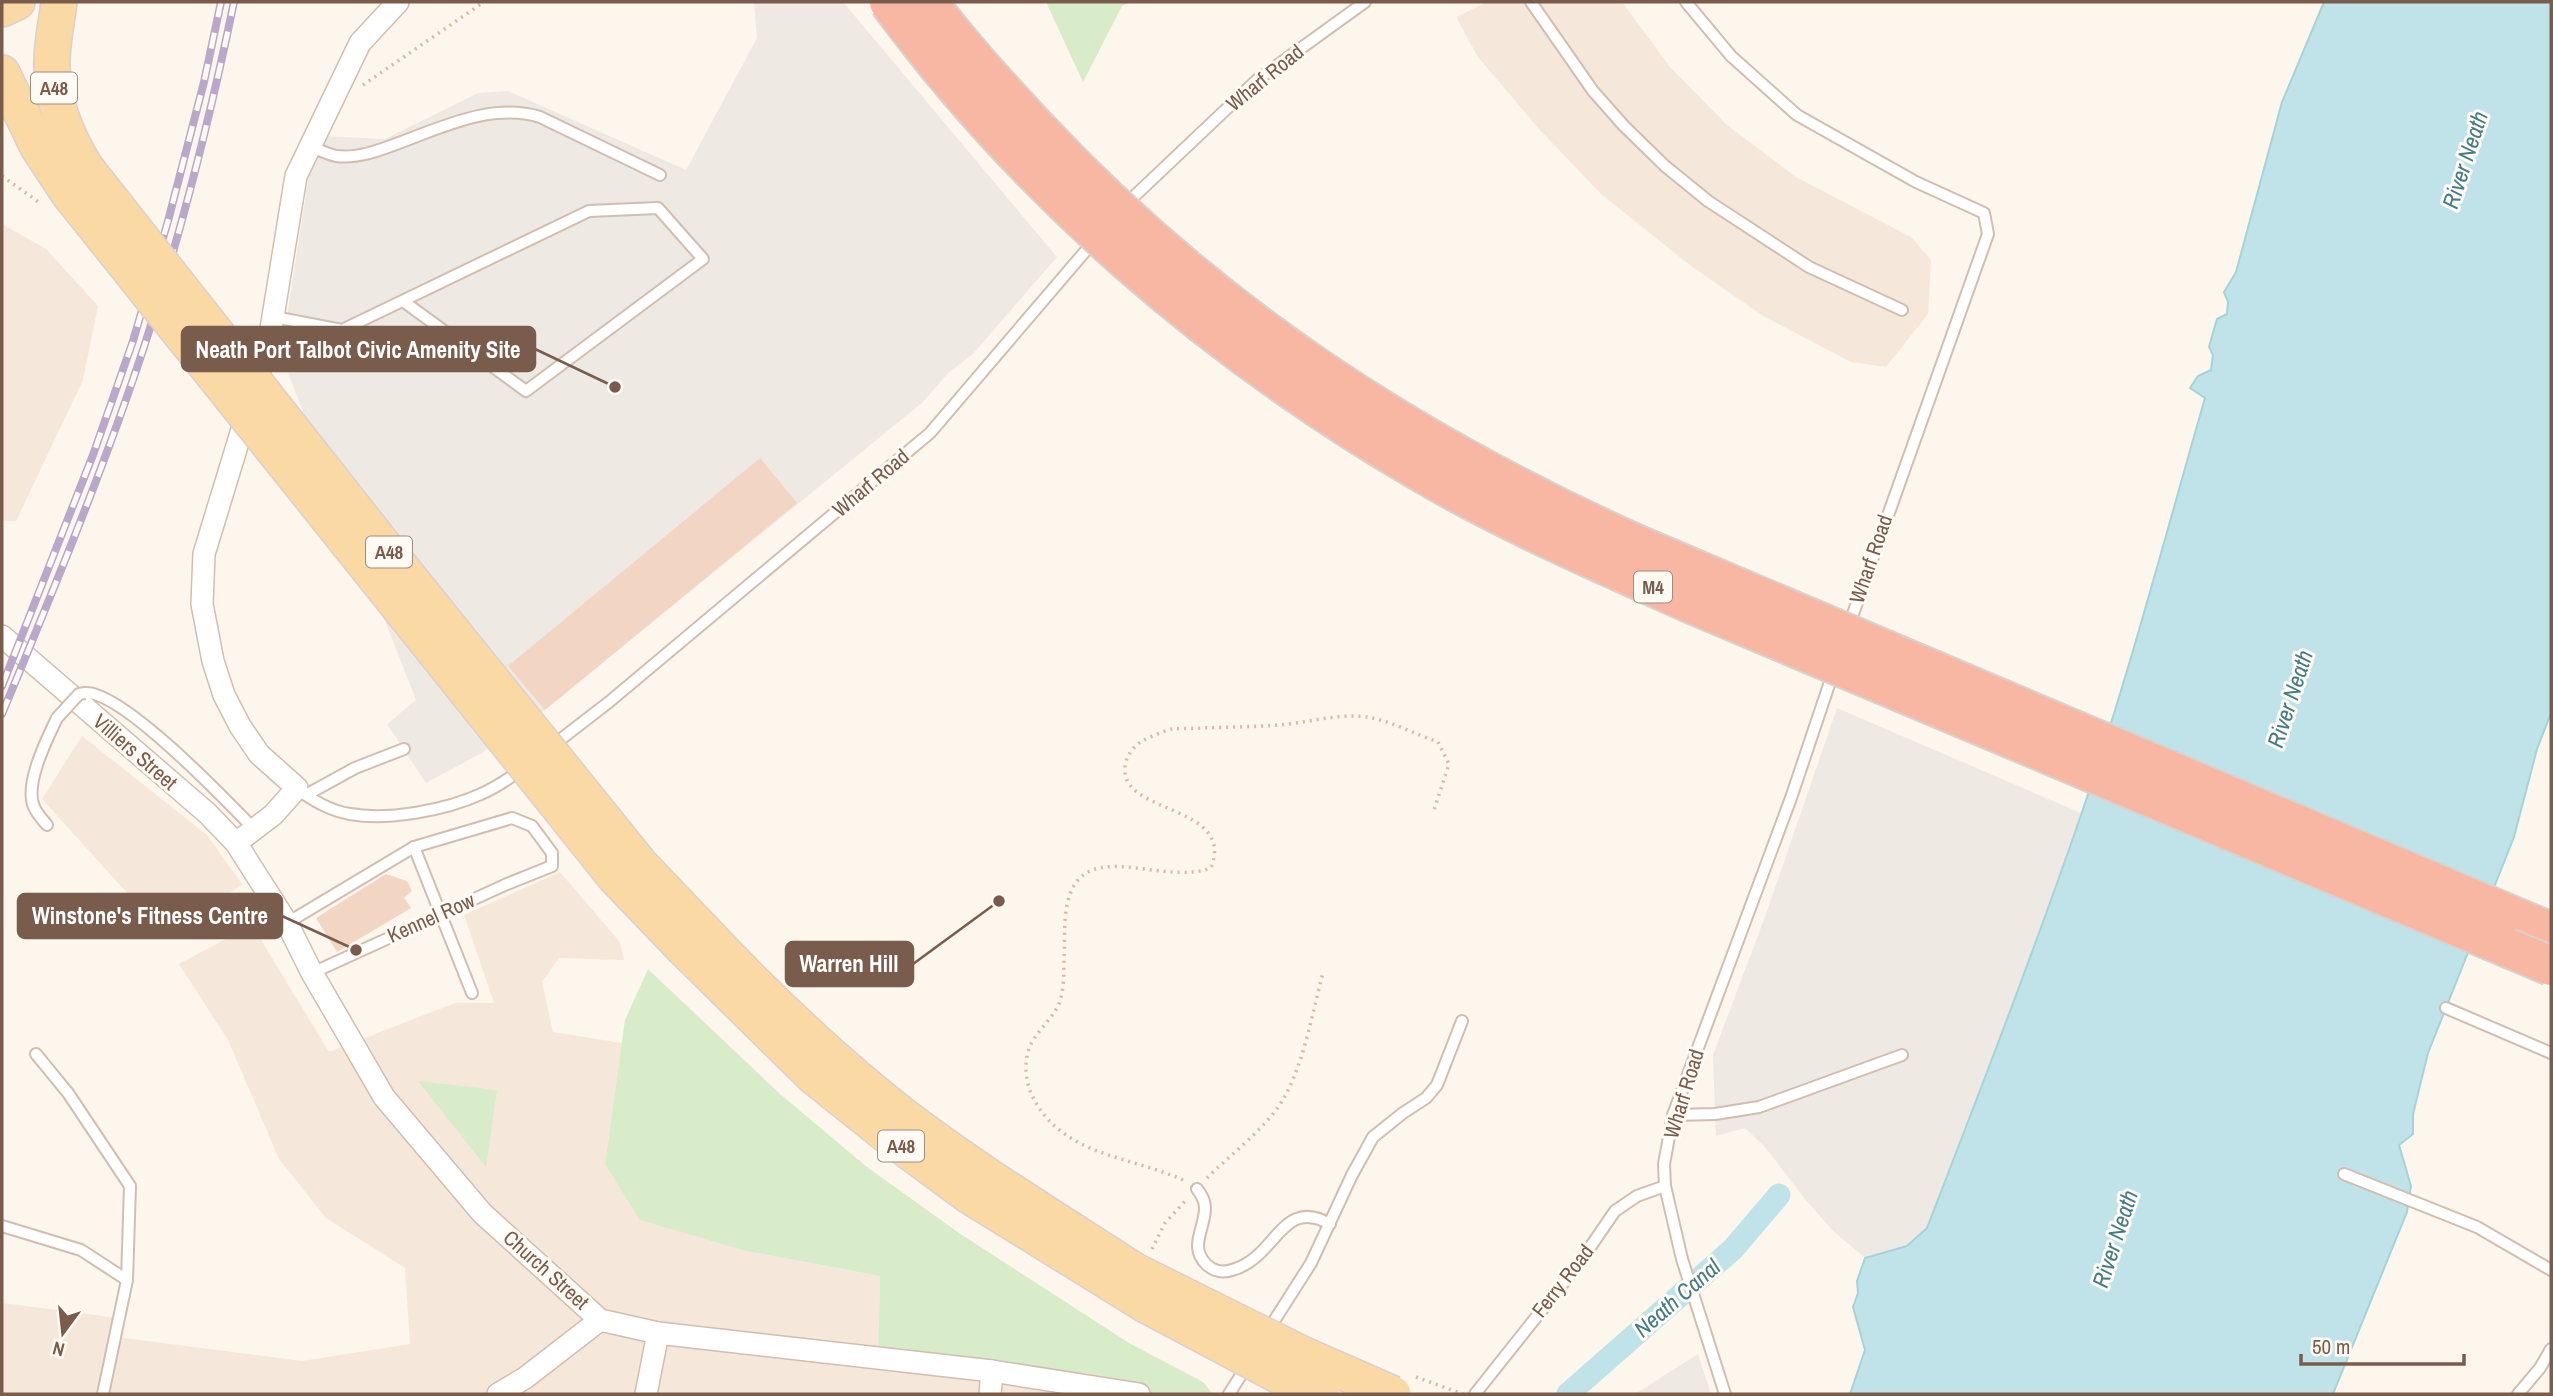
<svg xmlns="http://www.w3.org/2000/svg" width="2553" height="1396" viewBox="0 0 2553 1396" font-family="'Archivo Narrow',sans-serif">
<rect width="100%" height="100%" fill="#fdf6ec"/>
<!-- residential -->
<g fill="#f5e8da">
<polygon points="1487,2 1622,2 1670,67 1727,125 1796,177 1911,237 1931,260 1928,314 1886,367 1851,362 1763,316 1691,266 1601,194 1539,129 1478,57 1456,17"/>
<polygon points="2,224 46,249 98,306 83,380 16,521 2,521"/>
<polygon points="82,736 207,835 242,884 168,938 42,799"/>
<polygon points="560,872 620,942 624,960 559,958 542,982 553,1032 622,1043 605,1164 746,1251 880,1276 878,1358 1122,1394 2,1394 2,1303 119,1318 116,1337 302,1361 410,1344 405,1268 326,1218 279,1159 228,1040 179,964 252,925 329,1052 455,1003 494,1003 464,915"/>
</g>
<!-- industrial -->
<g fill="#efe9e4">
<polygon points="754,2 843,2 1057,257 972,355 949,372 923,402 545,710 480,754 426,783 387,724 416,700 281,355 310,168 324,136 385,139 478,93 508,91 686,170 757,38"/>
<polygon points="1837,708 2081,813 2011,1010 1927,1228 1907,1246 1865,1258 1832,1230 1805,1199 1765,1147 1745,1128 1716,1136 1713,1055 1766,914"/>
<polygon points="1698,1354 1711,1394 1635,1394"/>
</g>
<!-- green -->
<g fill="#d8ecc9">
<polygon points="1046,2 1131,2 1122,6 1083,82"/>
<polygon points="648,969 780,1094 867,1167 959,1233 1129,1343 1203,1382 1213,1394 1139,1394 878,1358 880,1276 746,1251 640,1220 605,1164 625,1020"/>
<polygon points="418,1081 497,1090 486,1167"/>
</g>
<!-- water -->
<path fill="#bfe3e8" stroke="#a5d3da" stroke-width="2" d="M2324,2H2551V713L2537,749L2514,837L2428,1053L2413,1114V1134L2399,1145L2411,1186L2407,1212L2333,1394H1850L1865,1350L1853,1307L1858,1293L1857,1281L1865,1258L1907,1246L1927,1228C1980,1091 2033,954 2081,815C2128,678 2165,537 2205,398L2190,388L2198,376L2211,370L2213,355L2209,347L2217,319L2227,314L2228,302L2224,292L2236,272L2282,102Z"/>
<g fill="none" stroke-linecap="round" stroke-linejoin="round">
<!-- canal -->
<polyline stroke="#bfe3e8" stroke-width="23" points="1568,1394 1733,1249 1779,1195"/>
</g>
<!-- building -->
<g fill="#f3d5c3">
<polygon points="760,458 797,503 545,710 508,666"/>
<polygon points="386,874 407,881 412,891 404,898 411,908 337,952 316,918"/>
</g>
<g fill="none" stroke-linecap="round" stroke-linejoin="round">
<!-- service casing -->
<g stroke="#d1beb0" stroke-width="14">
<g id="service">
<polyline points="1531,2 1593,91 1624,126 1665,166 1708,201 1809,267 1902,310"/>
<polyline points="1686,2 1731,56 1797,115 1916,182 1984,213 1988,234 1848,628"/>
<path d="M311,147C319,150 328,154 336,156C359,159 383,149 404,141C447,125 494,103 540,117L660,175"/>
<polyline points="1125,205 1257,80 1365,2"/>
<polyline points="274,317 342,330 589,211 658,208 703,259 526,391 403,301"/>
<path d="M85,693C121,690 227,801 255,830"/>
<polyline points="552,746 609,702 930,433 1094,241"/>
<path d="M297,788C311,800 331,811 350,814C388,821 446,810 481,794C495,788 510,778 522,769"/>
<polyline points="306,795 355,768 404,749"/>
<path d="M47,825C43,820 37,814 34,807C24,784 47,739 57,718"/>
<polyline points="414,847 472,993"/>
<polyline points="287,923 414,847 512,818 532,826 552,853 552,866 507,884 312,973"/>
<polyline points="2446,1008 2551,1053"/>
<polyline points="36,1054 68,1093 130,1186 127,1280"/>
<polyline points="1673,1115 1715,1114 1759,1107 1902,1055"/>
<polyline points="2344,1174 2477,1227 2551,1270"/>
<path d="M1197,1189C1202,1195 1205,1200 1205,1208C1205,1229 1188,1247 1207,1265C1214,1271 1223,1273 1232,1270C1277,1258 1281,1196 1330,1224"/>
<polyline points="2,1226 81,1250 127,1280 103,1394"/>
<polyline points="1267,1332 1311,1263 1352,1175 1373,1137 1403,1113 1426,1098 1437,1085 1462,1021"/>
<polyline points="1229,1394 1248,1364"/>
<polyline points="1475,1394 1580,1262 1615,1211 1637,1196 1665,1186"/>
<polyline points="1725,1394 1682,1259 1665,1186 1664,1164 1673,1115 1791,798 1834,670"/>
<polyline points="2518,1394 2540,1368 2551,1349"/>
</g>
</g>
<!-- minor casing -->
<g stroke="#d1beb0" stroke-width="24">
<g id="minor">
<polyline points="2,636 207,813 236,843 287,923 312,973 384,1097 482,1213 600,1320 658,1333 992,1371 1139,1394"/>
<polyline points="236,843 273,815 297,788 259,754 240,726 224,695 213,661 202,604 204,554 269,341 296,176 360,43 398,2"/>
<polyline points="498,1394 525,1378 600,1320"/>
<polyline points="646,1394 658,1333"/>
<polyline points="990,1394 992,1371"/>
</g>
</g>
<!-- primary casing -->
<g stroke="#dad1cd" stroke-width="38">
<g id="primary">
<path d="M59,2C57,21 52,41 52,61C51,99 66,136 86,168"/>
<polyline points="2,9 17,2"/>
<polyline points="2,73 38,147 69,194"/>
<path d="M702,929C765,996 833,1061 905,1117C979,1173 1058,1221 1135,1271L1159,1283"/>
<polyline points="684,949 814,1077 888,1136 968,1195 1146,1305"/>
</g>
</g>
<!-- motorway casing -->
<g stroke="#dad1cd" stroke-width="42">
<polyline id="motorway" points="2506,913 2551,932"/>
</g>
<!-- path -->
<g stroke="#d9b8a5" stroke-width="3.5" stroke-dasharray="2 5" stroke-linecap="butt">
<polyline points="363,85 484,2"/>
<polyline points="2,176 40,203"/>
<path d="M1207,1178C1231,1154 1269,1126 1285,1096C1305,1059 1312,1013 1323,973"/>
<path d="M1183,1180C1128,1155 1059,1156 1031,1093C1025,1078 1024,1061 1030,1046C1037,1031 1050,1021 1058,1006C1064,993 1064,974 1064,959C1066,931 1059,886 1090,871C1120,857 1174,882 1211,868C1236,804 1120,815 1125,767C1126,756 1133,747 1142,741C1150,737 1163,731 1172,729C1182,728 1193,729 1203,728C1228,727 1253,727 1278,725C1308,723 1337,713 1367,717C1391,721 1415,734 1438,742L1449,764L1434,810"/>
<polyline points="1152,1249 1165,1223 1187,1199"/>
</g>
<!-- service -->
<use href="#service" stroke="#fff" stroke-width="10"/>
<!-- minor -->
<use href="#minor" stroke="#fff" stroke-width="21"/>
<!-- primary -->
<use href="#primary" stroke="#fbd9a5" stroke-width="35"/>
<!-- motorway -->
<use href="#motorway" stroke="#f7b7a3" stroke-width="38"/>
<!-- rail casing -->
<g stroke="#b9a8c9" stroke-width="8">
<g id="rail">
<polyline points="2,686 93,455 133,341 168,221 204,82 221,2"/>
<path d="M2,714C52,593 103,471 144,347C181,234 210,118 234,2"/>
</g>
</g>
<!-- rail -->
<use href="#rail" stroke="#fffaf3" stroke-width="5" stroke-dasharray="16" stroke-linecap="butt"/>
<!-- service-bridge casing -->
<g stroke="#d1beb0" stroke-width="14" stroke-linecap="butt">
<polyline id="service-bridge" points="57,718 79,694 85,693"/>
</g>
<!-- primary-bridge casing -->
<g stroke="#dad1cd" stroke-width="38" stroke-linecap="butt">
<g id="primary-bridge">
<polyline points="86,168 391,555 640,864 702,929"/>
<polyline points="69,194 614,876 684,949"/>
<polyline points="1159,1283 1304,1355 1393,1394"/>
<polyline points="1146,1305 1287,1380 1322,1394"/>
</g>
</g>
<!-- motorway-bridge casing -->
<g stroke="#dad1cd" stroke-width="42" stroke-linecap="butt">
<g id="motorway-bridge">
<path d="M889,2C1029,193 1214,351 1419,471C1507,523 1601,563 1694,605L2551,966"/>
<path d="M928,2C960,45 998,86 1035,126C1209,312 1407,441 1638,545L2506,913"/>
</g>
</g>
<!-- path-bridge -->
<polyline stroke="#d9b8a5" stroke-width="3.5" stroke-dasharray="2 5" stroke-linecap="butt" points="1416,1377 1463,1394"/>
<!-- service-bridge -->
<use href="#service-bridge" stroke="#fff" stroke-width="10"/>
<!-- primary-bridge -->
<use href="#primary-bridge" stroke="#fbd9a5" stroke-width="35"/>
<!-- motorway-bridge -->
<use href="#motorway-bridge" stroke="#f7b7a3" stroke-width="38"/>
</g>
<g text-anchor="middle" stroke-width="6" stroke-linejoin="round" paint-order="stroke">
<!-- shield labels -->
<g fill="#fffaf3" stroke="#a28b7f" stroke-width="2">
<rect x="31" y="72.5" width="46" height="31" rx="5"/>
<rect x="366" y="536.5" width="46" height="31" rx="5"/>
<rect x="1634" y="571.5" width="38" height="31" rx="5"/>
<rect x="878" y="1130.5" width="46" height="31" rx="5"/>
</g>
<g font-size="19" font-weight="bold" fill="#7a5c4d">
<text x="54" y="95">A48</text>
<text x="389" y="559">A48</text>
<text x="1653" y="594">M4</text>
<text x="901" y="1153">A48</text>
</g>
<!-- street labels -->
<g font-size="21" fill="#7a5c4d" stroke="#fffaf3">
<text transform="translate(1265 78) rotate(-39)" y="7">Wharf Road</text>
<text transform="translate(871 483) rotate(-40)" y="7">Wharf Road</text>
<text transform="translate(1871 559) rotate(-71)" y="7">Wharf Road</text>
<text transform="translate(135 752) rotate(41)" y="7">Villiers Street</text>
<text transform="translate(431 918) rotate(-24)" y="7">Kennel Row</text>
<text transform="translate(1684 1094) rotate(-73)" y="7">Wharf Road</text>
<text transform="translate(546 1270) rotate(42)" y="7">Church Street</text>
<text transform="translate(1563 1281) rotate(-52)" y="7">Ferry Road</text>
</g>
<!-- water labels -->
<g font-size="23" font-style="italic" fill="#437c86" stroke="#fffaf3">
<text transform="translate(2465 160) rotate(-72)" y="8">River Neath</text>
<text transform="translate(2290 699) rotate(-72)" y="8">River Neath</text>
<text transform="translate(2115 1239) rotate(-72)" y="8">River Neath</text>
<text transform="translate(1677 1298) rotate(-41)" y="8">Neath Canal</text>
</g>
</g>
<!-- callouts -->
<path fill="none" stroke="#7a5c4d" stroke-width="2.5" d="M615 387L535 349M356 950L282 916M999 901L913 964"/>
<g fill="#7a5c4d" stroke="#fffaf3" stroke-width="2.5">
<circle cx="615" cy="387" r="7"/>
<circle cx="356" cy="950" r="7"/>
<circle cx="999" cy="901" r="7"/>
</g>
<g fill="#7a5c4d" stroke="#7a5c4d" stroke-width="2.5">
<rect x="182" y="327" width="353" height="44" rx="7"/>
<rect x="18" y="894" width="264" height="44" rx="7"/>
<rect x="786" y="942" width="127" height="44" rx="7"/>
</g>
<g font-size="23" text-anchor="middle" font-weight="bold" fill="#fff">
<text x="358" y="358">Neath Port Talbot Civic Amenity Site</text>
<text x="150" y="924">Winstone's Fitness Centre</text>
<text x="849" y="972">Warren Hill</text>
</g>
<!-- border -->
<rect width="2553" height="1396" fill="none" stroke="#7a5c4d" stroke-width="7"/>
<!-- north arrow -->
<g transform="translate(63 1333) rotate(195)" stroke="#fffaf3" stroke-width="5" paint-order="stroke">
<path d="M0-5L12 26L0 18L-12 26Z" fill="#7a5c4d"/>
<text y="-10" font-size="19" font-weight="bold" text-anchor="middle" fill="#7a5c4d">N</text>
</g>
<!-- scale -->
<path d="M2301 1354v10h163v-10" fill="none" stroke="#7a5c4d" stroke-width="3.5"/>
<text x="2312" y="1354" font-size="21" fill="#7a5c4d" stroke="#fffaf3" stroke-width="5" paint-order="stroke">50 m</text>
</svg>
